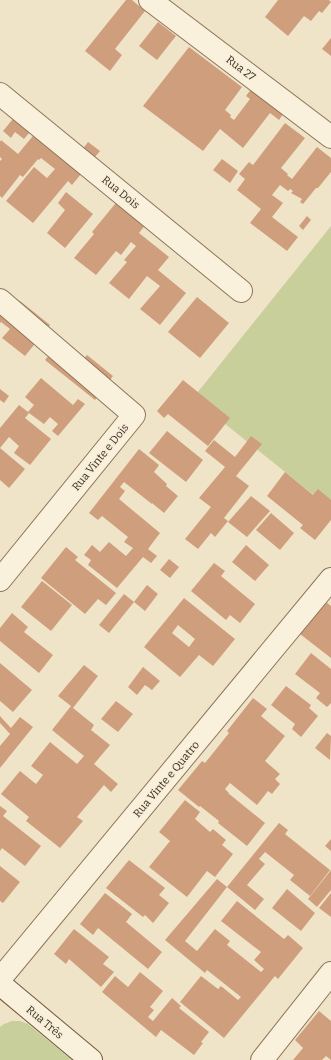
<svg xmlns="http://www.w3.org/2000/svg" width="331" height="1060" viewBox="0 0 331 1060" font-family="Bitter,serif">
<rect width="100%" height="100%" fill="#f0e4c8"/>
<!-- green -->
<g fill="#c9cf9b">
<polygon points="331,226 331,509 193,398"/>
<polygon points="12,1021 20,1021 28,1024 72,1060 0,1060 0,1027 4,1024"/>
</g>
<!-- building -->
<g fill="#cf9f7d" fill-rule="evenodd">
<polygon points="126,0 132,0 145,11 115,49 122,55 110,71 85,51"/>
<polygon points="278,0 329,0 331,2 322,13 319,11 311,21 304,16 288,36 265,17"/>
<polygon points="158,22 176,36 157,60 139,46"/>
<polygon points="331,38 331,56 322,49"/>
<polygon points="189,47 242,87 225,110 231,115 230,117 234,120 250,99 246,96 254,85 286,110 279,120 270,113 243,148 220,129 203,151 143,106"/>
<polygon points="27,102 44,115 24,139 15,132 11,138 3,131"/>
<polygon points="285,123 305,138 281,168 288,174 287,175 292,179 317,147 331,158 331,172 318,188 316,188 303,204 300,202 302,199 291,193 293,191 290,189 288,191 280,185 272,195 283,203 272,217 298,237 287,251 250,223 261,209 237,190 245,179 239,174 249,162 253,165"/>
<polygon points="42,125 79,154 88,142 100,151 72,185 68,181 33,223 6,201 34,167 47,178 55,169 41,158 39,160 38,159 23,177 20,175 2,198 0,196 0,161 2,159 0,157 0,142 1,140 18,154"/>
<polygon points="222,159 238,171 230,183 213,170"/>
<polygon points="66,192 93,214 65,248 47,233 65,210 58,203"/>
<polygon points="124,193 156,211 139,233 169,257 158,270 186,293 160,325 140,309 160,286 147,276 129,299 109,283 127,262 124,260 136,246 131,242 121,255 116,251 96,275 74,258 94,234 92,232"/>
<polygon points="307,216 311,220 303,230 299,226"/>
<polygon points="0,293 15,306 20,301 50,325 25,356 2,338 10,329 1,322 0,323"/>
<polygon points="197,297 229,323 200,358 168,332"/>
<polygon points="59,343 82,361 87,355 113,376 95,400 45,360"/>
<polygon points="41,378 73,405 78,399 85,404 58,436 52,431 58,424 50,417 44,424 29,413 25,418 51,439 30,465 14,453 19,446 9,437 0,448 0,428 19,405 28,412 34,405 25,397"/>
<polygon points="183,380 230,418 208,446 168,414 164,418 157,411"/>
<polygon points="0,389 9,396 4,403 0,400"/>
<polygon points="167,431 203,460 186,482 149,453"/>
<polygon points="251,436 262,444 236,476 249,486 224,518 228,521 215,537 211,533 198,549 185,539 211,507 199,498 225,467 205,451 214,440 235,457"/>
<polygon points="0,448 25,469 9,488 0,480"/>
<polygon points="139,449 159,465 154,472 167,484 166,486 178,496 164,513 152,503 152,504 124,482 120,487 125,491 119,499 160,533 148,549 157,556 151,563 143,557 117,588 88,565 91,560 84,555 92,545 100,552 109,542 126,556 133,548 124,542 128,537 102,516 98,520 89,513"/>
<polygon points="285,472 313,495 318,489 331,500 331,520 315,540 300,528 303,525 267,496"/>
<polygon points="251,496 270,511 247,537 228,522"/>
<polygon points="271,513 294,533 280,550 256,530"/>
<polygon points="246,545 269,565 255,581 232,562"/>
<polygon points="66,547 78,557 75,560 116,593 106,605 98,599 85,614 41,578"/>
<polygon points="169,559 179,567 170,578 160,570"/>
<polygon points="214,563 225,571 221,576 255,604 240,623 230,615 226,620 191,591"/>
<polygon points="42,581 72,605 51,631 21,607"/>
<polygon points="147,585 158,594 145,611 134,602"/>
<polygon points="124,594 134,602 109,633 99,625"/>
<path d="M184,598L235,639L213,666L199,655L180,677L144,647ZM178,625L195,639L189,647L172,633Z"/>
<polygon points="326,602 331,606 331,658 300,634"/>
<polygon points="12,613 28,627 24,632 53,655 39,673 0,641 0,628"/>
<polygon points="311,653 331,669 331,703 327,707 316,698 320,693 295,674"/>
<polygon points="0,663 32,690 13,712 0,701"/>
<polygon points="84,665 98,676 73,708 94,725 91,730 110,745 94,764 118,784 111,792 104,785 77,817 83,821 60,848 26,821 29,817 1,794 20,771 36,784 43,775 31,766 50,742 77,764 84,756 52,730 71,706 58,696"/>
<polygon points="143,667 160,681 152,690 145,685 137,695 128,687"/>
<polygon points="286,686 311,705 309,708 318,716 301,737 292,729 295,724 271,705"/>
<polygon points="253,698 267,709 261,716 285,736 265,761 280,774 275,779 280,784 272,794 268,791 257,805 230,783 225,789 229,793 228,793 265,823 247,846 218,823 219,821 200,806 199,807 178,790 202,761 205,763 229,733 227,731"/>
<polygon points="116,701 133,714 118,732 101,719"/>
<polygon points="0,716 11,728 20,717 33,727 0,768 0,746 10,734 0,723"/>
<polygon points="327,733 331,736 330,760 315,748"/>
<polygon points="185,800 200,812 195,819 210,832 213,829 226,840 222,845 233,854 215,877 207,871 187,897 149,867 170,841 159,832"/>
<polygon points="0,806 7,811 3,816 41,846 25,866 2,848 0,851"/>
<polygon points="279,823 288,830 285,834 330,870 310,896 290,880 294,875 265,852 259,859 265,864 247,885 264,899 255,910 227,887"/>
<polygon points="331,839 331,851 325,846"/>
<polygon points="129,860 165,888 159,895 169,903 153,923 145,915 143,917 106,888"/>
<polygon points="0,866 20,882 3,903 0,901"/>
<polygon points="331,870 331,890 317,907 308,899"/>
<polygon points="217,879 227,887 185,941 197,951 215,929 230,941 227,945 261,972 264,969 254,960 261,952 221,921 237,901 284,939 288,935 303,948 278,979 275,976 224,1038 180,1002 201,976 218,989 221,986 238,1000 241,997 207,970 205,973 165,940"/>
<polygon points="287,889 315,913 301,931 272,908"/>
<polygon points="105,893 132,914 126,922 162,952 148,969 98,928 93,935 80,924"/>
<polygon points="331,893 331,917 319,908"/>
<polygon points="74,929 109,957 103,964 114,972 101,987 69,959 66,964 54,954"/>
<polygon points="140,972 163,991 150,1007 154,1010 148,1017 153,1021 172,998 181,1006 179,1008 209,1032 201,1042 203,1043 194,1055 161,1030 156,1037 102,992 115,976 128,987"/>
<polygon points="319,1011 331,1021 331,1060 326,1056 322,1060 293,1060 303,1048 295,1040"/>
</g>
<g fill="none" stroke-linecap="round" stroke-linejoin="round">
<!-- street casing -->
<g stroke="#8d765c" stroke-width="24">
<g id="street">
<polyline points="150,0 331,137"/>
<polyline points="0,94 241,291"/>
<polyline points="0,300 134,415 0,580"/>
<polyline points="0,979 331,579"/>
<polyline points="262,1060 331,973"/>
</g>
</g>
<!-- secondary casing -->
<g stroke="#6f573f" stroke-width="24">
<polyline id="secondary" points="0,984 91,1060"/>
</g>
<!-- street -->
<use href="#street" stroke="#faf1dc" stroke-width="22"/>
<!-- secondary -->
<use href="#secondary" stroke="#faf1dc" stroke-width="22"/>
</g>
<g text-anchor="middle" stroke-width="3.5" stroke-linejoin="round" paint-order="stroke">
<!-- street labels -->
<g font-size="11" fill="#3d2e20" stroke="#f7eed8">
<text transform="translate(241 68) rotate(37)" y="4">Rua 27</text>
<text transform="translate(121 192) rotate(39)" y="4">Rua Dois</text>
<text transform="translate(100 457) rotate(-51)" y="4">Rua Vinte e Dois</text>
<text transform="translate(166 779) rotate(-50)" y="4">Rua Vinte e Quatro</text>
<text transform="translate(45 1022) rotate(40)" y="4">Rua Três</text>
</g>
</g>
</svg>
